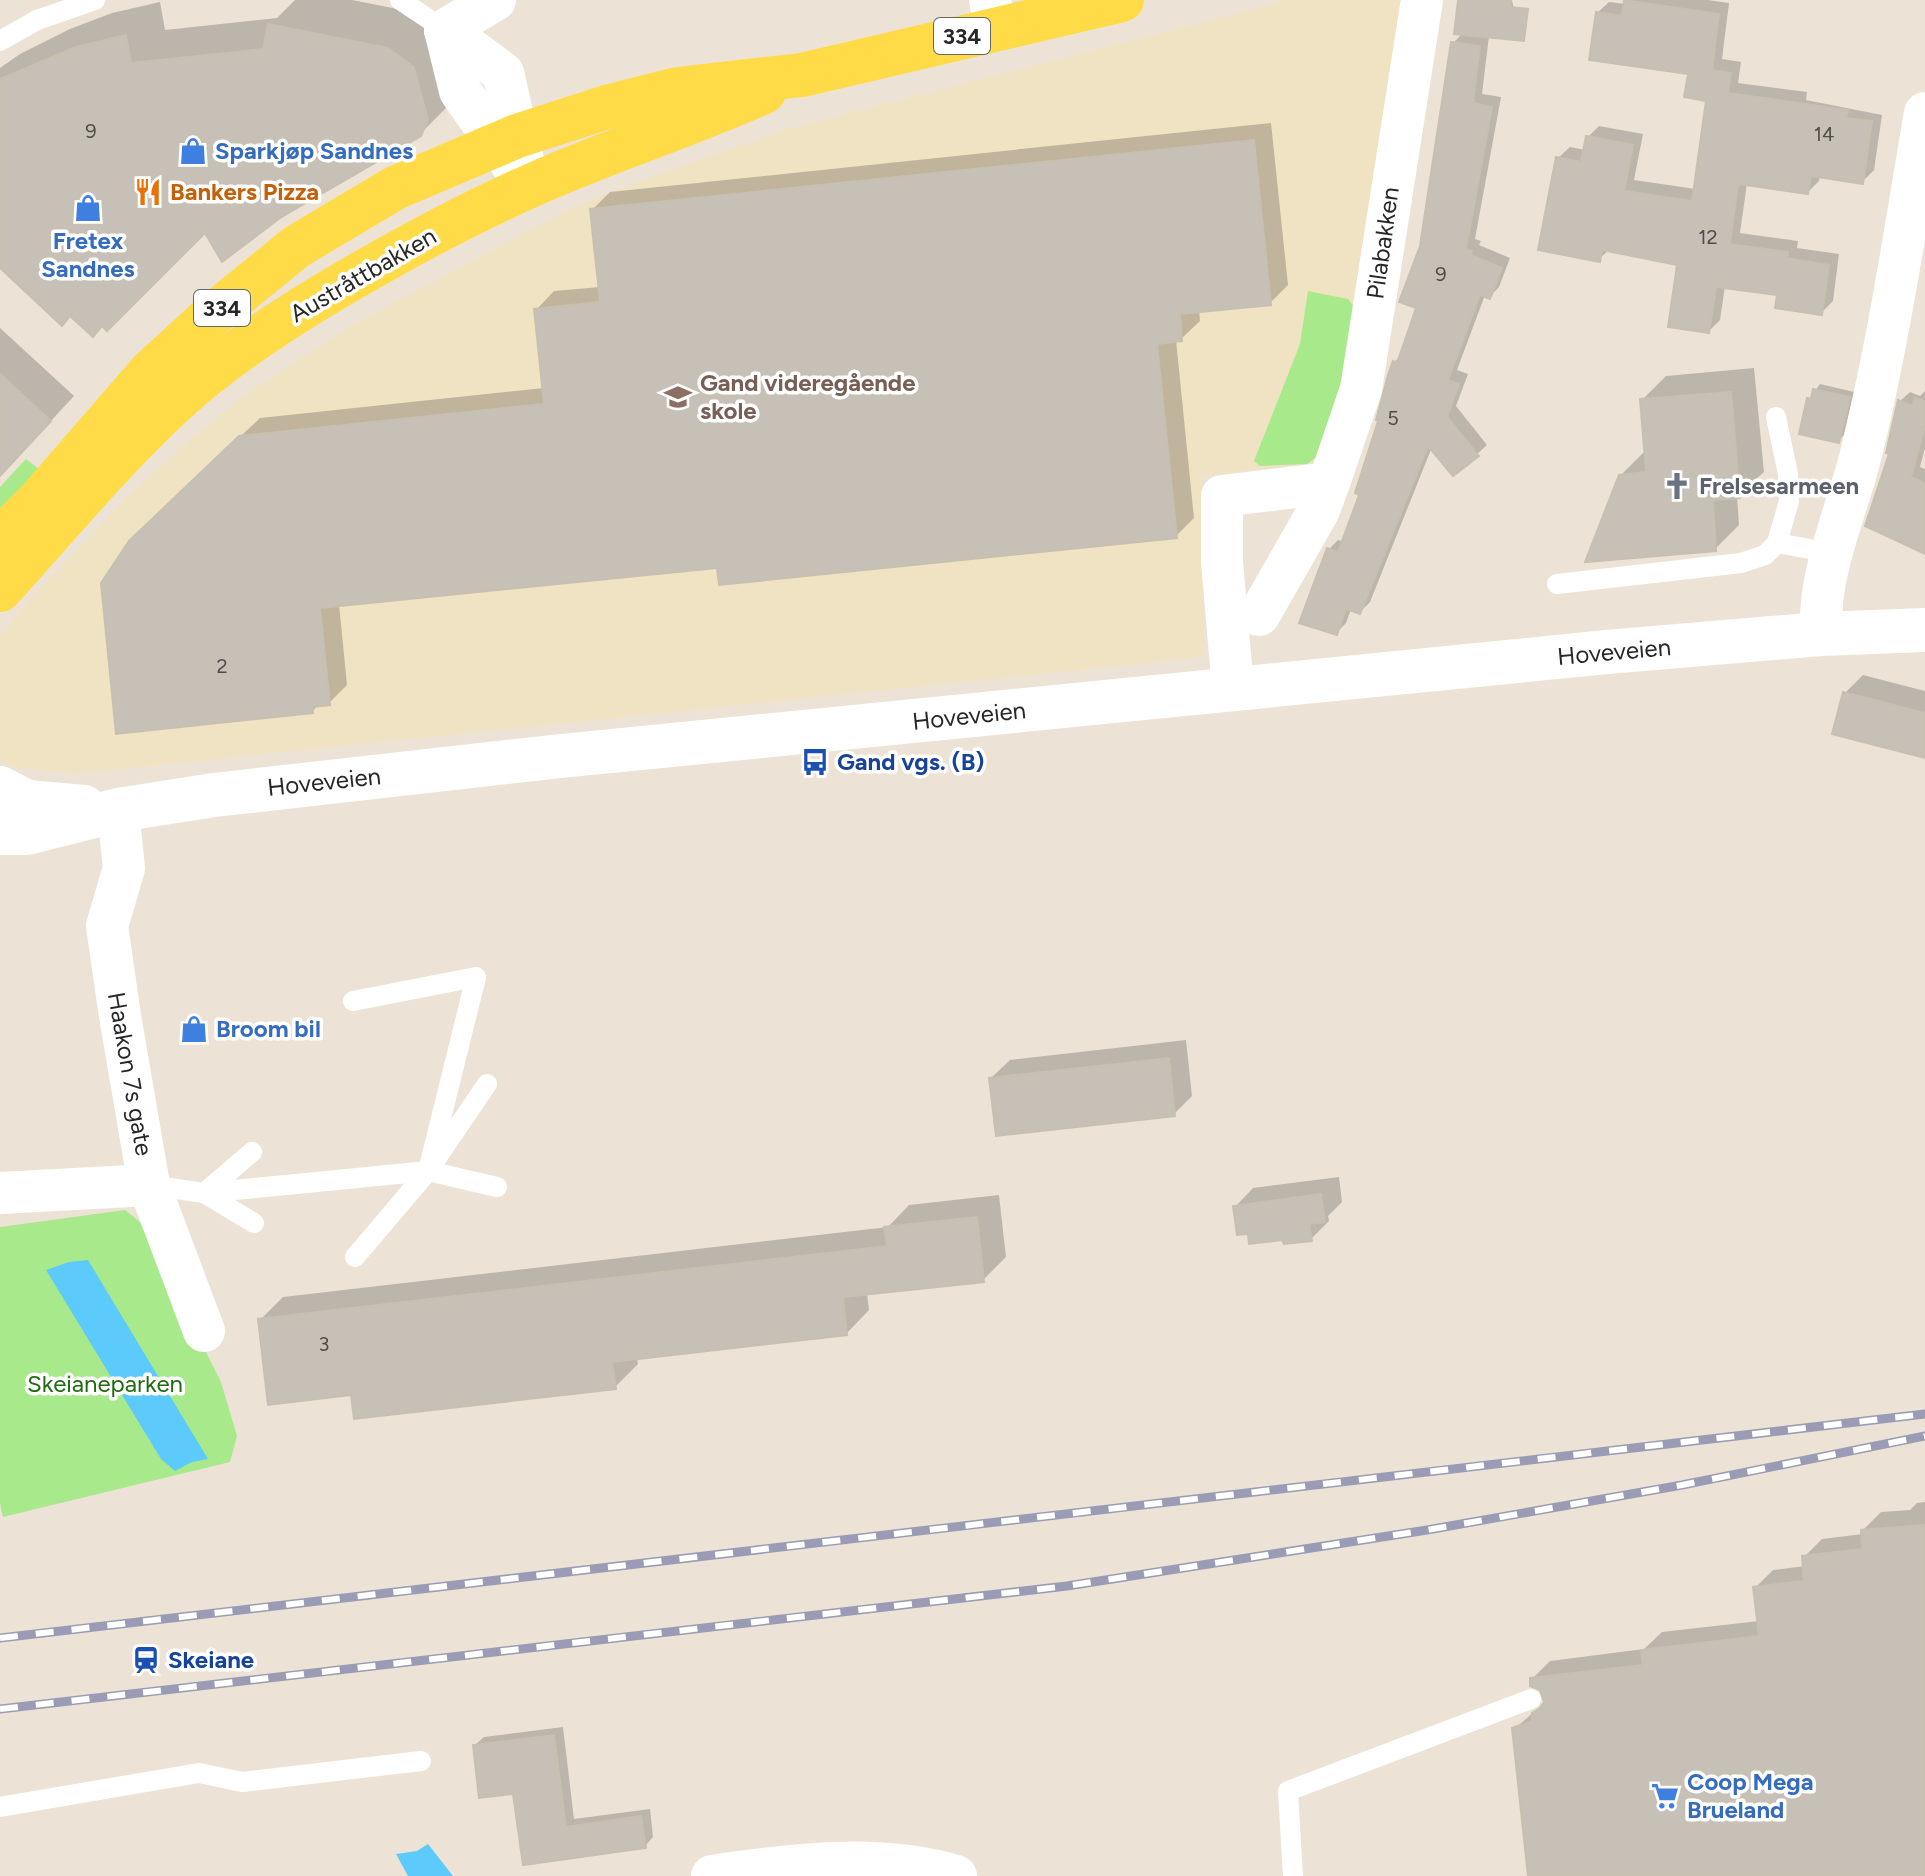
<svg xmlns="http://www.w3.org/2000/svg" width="1925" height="1876" viewBox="0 0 1925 1876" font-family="Figtree,sans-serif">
<rect width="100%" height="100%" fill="#ece3d6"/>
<!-- education -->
<polygon fill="#f0e3c3" points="1289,0 1410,0 1324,462 1202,476 1204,657 73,774 6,765 0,759 0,635 33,596 129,495 189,441 243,396 354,324 566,211 652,176 791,128"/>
<!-- green -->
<g fill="#a8e98c">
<polygon points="1308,291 1348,299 1358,312 1324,452 1307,464 1260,466 1254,461 1300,344"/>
<polygon points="26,459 40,470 0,519 0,487"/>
<polygon points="125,1210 140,1222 221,1382 237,1436 230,1462 3,1517 0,1503 0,1227"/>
</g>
<!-- water -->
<g fill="#5ccbfb">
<polygon points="88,1260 208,1459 192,1462 175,1471 161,1459 46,1270 69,1262"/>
<polygon points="428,1844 453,1876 408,1876 396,1854 417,1851"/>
</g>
<!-- shadow -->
<g fill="#0003">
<polygon points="295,0 352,0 423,14 455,99 420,134 205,230 103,324 70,314 0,266 0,68 20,54 70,29 112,13 160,2 165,30 277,18"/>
<polygon points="1460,0 1512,0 1517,26 1489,36 1482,94 1501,97 1475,239 1481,241 1479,245 1510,258 1499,287 1489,297 1485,295 1457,370 1468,374 1456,406 1487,445 1477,454 1432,447 1370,602 1360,612 1351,609 1346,623 1336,633 1329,549 1338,540 1344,542 1362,494 1394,362 1402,355 1418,307 1422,247 1453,43 1463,33"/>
<polygon points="1627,0 1708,0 1729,3 1722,59 1741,62 1738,83 1807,92 1806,100 1882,115 1874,170 1862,182 1820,175 1819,181 1808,192 1747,183 1740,233 1798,241 1797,248 1839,254 1833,301 1821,313 1779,293 1725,286 1720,320 1709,331 1679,263 1609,250 1599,259 1558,158 1570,147 1585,150 1588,137 1599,126 1643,134 1634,180 1696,189 1709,99 1690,73 1597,13 1609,2 1626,4"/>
<polygon points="1271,123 1288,285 1270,303 1199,310 1200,321 1181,339 1176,340 1194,518 1176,536 718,566 339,604 347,685 329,703 319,704 312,712 149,523 260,418 544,388 536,310 554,291 600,287 592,210 610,192"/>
<polygon points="0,328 74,396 0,476"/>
<polygon points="1754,368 1764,472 1737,496 1739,525 1715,549 1620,476 1645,451 1642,400 1666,376"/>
<polygon points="1820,384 1854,392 1844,435 1838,441 1809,399"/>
<polygon points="1925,391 1925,448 1920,467 1925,469 1925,547 1892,452 1900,401 1910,392 1920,396"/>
<polygon points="1863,675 1925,691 1925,753 1845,693"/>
<polygon points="1186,1040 1192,1096 1174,1114 991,1078 1010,1060"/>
<polygon points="1339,1177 1342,1202 1328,1216 1329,1221 1311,1239 1250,1231 1235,1207 1253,1188"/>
<polygon points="999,1195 1006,1257 983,1280 867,1293 869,1310 847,1333 637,1357 638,1364 615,1387 353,1393 260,1320 283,1297 888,1227 909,1205"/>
<polygon points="1925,1502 1925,1876 1529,1876 1514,1729 1546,1702 1541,1688 1532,1679 1550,1661 1644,1649 1662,1632 1759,1621 1755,1588 1773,1570 1805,1566 1804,1557 1822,1539 1863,1534 1863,1530 1881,1512 1910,1510 1917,1503"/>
<polygon points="563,1727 574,1819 650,1809 653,1837 645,1846 525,1863 515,1792 475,1745 484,1737"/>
</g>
<!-- building -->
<g fill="#c6c0b6" stroke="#c7c0b0" stroke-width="2">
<polygon points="1458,0 1511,0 1510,7 1528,9 1524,41 1454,34"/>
<polygon points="1624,0 1719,14 1712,70 1731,73 1728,93 1848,110 1846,118 1872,121 1863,184 1811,176 1808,194 1738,184 1730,244 1788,252 1787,258 1829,265 1822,315 1775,308 1777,295 1716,287 1709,333 1668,327 1677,265 1602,250 1600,262 1538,250 1556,157 1581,162 1586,136 1633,145 1624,191 1692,201 1706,101 1684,97 1688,74 1589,60 1596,12 1622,16"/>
<polygon points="268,24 388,48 414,67 428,120 421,136 280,218 222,262 205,233 107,331 102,326 93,337 70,316 62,326 0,268 0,79 76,47 126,35 131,63 263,49"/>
<polygon points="1451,42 1480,46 1473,103 1492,107 1466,249 1472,251 1471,255 1502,268 1490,299 1480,295 1448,380 1459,384 1447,417 1479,456 1453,476 1428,446 1360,614 1346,609 1337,635 1299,623 1327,548 1338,552 1359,495 1355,493 1378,421 1376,420 1388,375 1393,361 1397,363 1416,308 1399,302 1420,246"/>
<polygon points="1254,140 1271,305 1180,314 1182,341 1157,344 1177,538 719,585 717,568 320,608 330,705 312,707 313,713 116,734 101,583 129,541 239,436 544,404 534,309 600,302 590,209"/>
<polygon points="0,374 51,421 0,476"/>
<polygon points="1813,389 1850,397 1839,443 1799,434 1807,398 1811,399"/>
<polygon points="1731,392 1740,498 1713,500 1716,551 1585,562 1619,475 1646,472 1640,399"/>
<polygon points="1915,398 1925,401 1925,426 1911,477 1925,483 1925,554 1865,526 1889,454 1886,453 1898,400 1912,406"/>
<polygon points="1843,692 1925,713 1925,758 1832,734"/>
<polygon points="1169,1058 1175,1116 996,1136 989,1078"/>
<polygon points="1321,1194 1325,1222 1309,1224 1312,1241 1284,1244 1282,1240 1249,1244 1248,1234 1237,1235 1233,1206"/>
<polygon points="977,1217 984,1282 843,1297 847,1335 612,1362 616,1389 354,1419 351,1395 268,1405 258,1319 887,1246 884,1227"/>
<polygon points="1925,1525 1925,1876 1528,1876 1512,1728 1532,1721 1532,1713 1540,1708 1544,1702 1540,1690 1530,1686 1530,1678 1643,1665 1641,1650 1759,1636 1753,1587 1804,1581 1802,1556 1862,1549 1861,1530"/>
<polygon points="554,1735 566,1827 641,1816 646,1848 523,1865 513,1794 479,1798 473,1745"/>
</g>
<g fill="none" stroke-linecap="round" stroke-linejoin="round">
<!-- lane -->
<g stroke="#fff" stroke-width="20">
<polyline points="400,0 445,30"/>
<polyline points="0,41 37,20 95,0"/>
<polyline points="1776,417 1788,474 1789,501 1777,543 1832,553"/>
<polyline points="1557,584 1741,563 1765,555 1777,543"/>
<polyline points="353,1001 476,977 428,1171 487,1084"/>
<polyline points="252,1152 204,1193 254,1223"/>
<polyline points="149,1185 204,1193 428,1171 497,1187"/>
<polyline points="355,1257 428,1171"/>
<polyline points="0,1807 199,1773 242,1782 421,1761"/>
<polyline points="1293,1876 1288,1791 1531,1699"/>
</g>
<!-- street -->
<g stroke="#fff" stroke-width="42">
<polyline points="990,0 995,29"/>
<polyline points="445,30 503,73 529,186"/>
<polyline points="445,30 460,91 518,173"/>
<polyline points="445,30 495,0"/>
<polyline points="1259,615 1319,510 1329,483"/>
<path d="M1821,634C1818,575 1844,518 1859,462C1888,347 1905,230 1925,113"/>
<polyline points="1233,689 1222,562 1222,496 1329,483 1361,389 1422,0"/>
<polyline points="118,810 124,868 107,926 120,1016 149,1185 204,1331"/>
<polyline points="0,1193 149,1185"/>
<path d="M712,1876C792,1864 878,1853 956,1876"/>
</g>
<!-- secondary -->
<g stroke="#fff" stroke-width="44">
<polyline points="0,788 27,802 84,807"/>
<polyline points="0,833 27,833 118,810 214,795 561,756 1607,652 1821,634 1925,630"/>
</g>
<!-- primary -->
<g stroke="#ffdb48" stroke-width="44">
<polyline points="0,539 40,499 151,371 209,318 296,247 395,188 517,136 610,106 677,89 802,75 1122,0"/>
<path d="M0,590C62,522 122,448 191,388C240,346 296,311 351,279C408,246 467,214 528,187C605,152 686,127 764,92"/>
</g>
<!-- rail casing -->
<g stroke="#999cb4" stroke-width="9">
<g id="rail">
<polyline points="0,1638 1925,1414"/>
<polyline points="0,1709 1067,1586 1427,1530 1682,1485 1925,1436"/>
</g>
</g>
<!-- rail -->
<use href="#rail" stroke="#fff" stroke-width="6" stroke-dasharray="18" stroke-linecap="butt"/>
</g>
<!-- icons -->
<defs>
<g id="shop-bare" transform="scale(2.16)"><path d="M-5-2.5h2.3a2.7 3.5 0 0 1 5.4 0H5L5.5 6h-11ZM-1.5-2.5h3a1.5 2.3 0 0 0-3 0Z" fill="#3f7fe0" stroke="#fff" stroke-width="2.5" paint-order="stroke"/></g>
<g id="restaurant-bare" transform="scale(2.16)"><path d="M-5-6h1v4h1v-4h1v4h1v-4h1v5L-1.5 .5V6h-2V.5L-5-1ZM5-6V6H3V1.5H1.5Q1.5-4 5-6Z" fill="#e8710a" stroke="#fff" stroke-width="2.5" paint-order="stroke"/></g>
<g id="school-bare" transform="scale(2.16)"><path d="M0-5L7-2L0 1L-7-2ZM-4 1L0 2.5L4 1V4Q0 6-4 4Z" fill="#8d6e63" stroke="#fff" stroke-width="2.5" paint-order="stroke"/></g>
<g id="church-bare" transform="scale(2.16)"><path d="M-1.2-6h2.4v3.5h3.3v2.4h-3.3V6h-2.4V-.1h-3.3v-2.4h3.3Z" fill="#6b7280" stroke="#fff" stroke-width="2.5" paint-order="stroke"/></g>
<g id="bus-bare" transform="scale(2.16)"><path d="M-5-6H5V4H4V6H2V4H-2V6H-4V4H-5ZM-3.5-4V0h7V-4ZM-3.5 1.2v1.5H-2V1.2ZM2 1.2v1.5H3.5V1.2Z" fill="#1a4fb4" stroke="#fff" stroke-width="2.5" paint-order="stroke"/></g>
<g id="station-bare" transform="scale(2.16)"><path d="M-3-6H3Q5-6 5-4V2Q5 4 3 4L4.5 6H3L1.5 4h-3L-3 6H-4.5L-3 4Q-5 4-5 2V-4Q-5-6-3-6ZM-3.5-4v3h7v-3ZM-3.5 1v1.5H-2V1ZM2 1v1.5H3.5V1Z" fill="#1a4fb4" stroke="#fff" stroke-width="2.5" paint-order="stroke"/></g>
<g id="supermarket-bare" transform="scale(2.16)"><path d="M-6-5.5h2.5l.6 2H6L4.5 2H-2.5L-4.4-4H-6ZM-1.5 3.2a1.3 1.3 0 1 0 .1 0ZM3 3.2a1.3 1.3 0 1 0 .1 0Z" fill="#3f7fe0" stroke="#fff" stroke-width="2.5" paint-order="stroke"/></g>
</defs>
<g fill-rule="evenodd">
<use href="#shop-bare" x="193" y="151"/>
<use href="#restaurant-bare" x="148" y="192"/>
<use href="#shop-bare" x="88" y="208"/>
<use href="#school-bare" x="678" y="397"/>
<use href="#church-bare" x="1677" y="486"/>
<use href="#bus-bare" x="815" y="762"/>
<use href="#shop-bare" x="194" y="1029"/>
<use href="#station-bare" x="146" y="1660"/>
<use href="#supermarket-bare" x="1665" y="1796"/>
</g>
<g text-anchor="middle" stroke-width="7" stroke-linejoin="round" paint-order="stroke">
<!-- number labels -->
<g font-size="20" fill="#4f4d4b">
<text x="91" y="138">9</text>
<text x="1824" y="141">14</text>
<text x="1708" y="244">12</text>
<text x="1441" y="281">9</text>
<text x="1393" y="425">5</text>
<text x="222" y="673">2</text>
<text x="324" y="1351">3</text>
</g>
<!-- shield labels -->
<g fill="#fff" stroke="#686868" stroke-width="2">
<rect x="934" y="18" width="56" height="36" rx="6"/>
<rect x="194" y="290" width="56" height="36" rx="6"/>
</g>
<g font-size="22" font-weight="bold" fill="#272727">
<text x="962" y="44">334</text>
<text x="222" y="316">334</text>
</g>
<!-- shop labels -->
<g font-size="24" font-weight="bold" fill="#366cbe" stroke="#fff" text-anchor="start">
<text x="215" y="159">Sparkjøp Sandnes</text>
<text x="88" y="249" text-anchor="middle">Fretex<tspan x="88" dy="28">Sandnes</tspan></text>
<text x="216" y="1037">Broom bil</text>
<text x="1687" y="1790">Coop Mega<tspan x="1687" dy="28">Brueland</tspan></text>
</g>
<!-- food labels -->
<g font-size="24" font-weight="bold" fill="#c56008" stroke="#fff" text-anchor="start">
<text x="170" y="200">Bankers Pizza</text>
</g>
<!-- street labels -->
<g font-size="24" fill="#272727" stroke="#fff">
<text transform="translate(1383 243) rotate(-82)" y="8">Pilabakken</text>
<text transform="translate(363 275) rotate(-30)" y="8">Austråttbakken</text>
<text transform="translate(1614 652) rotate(-5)" y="8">Hoveveien</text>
<text transform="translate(969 716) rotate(-6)" y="8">Hoveveien</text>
<text transform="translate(324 782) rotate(-6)" y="8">Hoveveien</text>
<text transform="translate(130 1074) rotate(80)" y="8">Haakon 7s gate</text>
</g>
<!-- education labels -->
<g font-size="24" font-weight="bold" fill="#785e54" stroke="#fff" text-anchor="start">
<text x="700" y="391">Gand videregående<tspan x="700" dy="28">skole</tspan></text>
</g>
<!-- worship labels -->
<g font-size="24" font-weight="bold" fill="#5b616d" stroke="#fff" text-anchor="start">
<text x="1699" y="494">Frelsesarmeen</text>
</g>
<!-- transit labels -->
<g font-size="24" font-weight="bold" fill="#164399" stroke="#fff" text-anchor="start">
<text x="837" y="770">Gand vgs. (B)</text>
<text x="168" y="1668">Skeiane</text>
</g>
<!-- park labels -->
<g font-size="24" fill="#206a11" stroke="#fff">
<text x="105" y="1392">Skeianeparken</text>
</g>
</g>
</svg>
